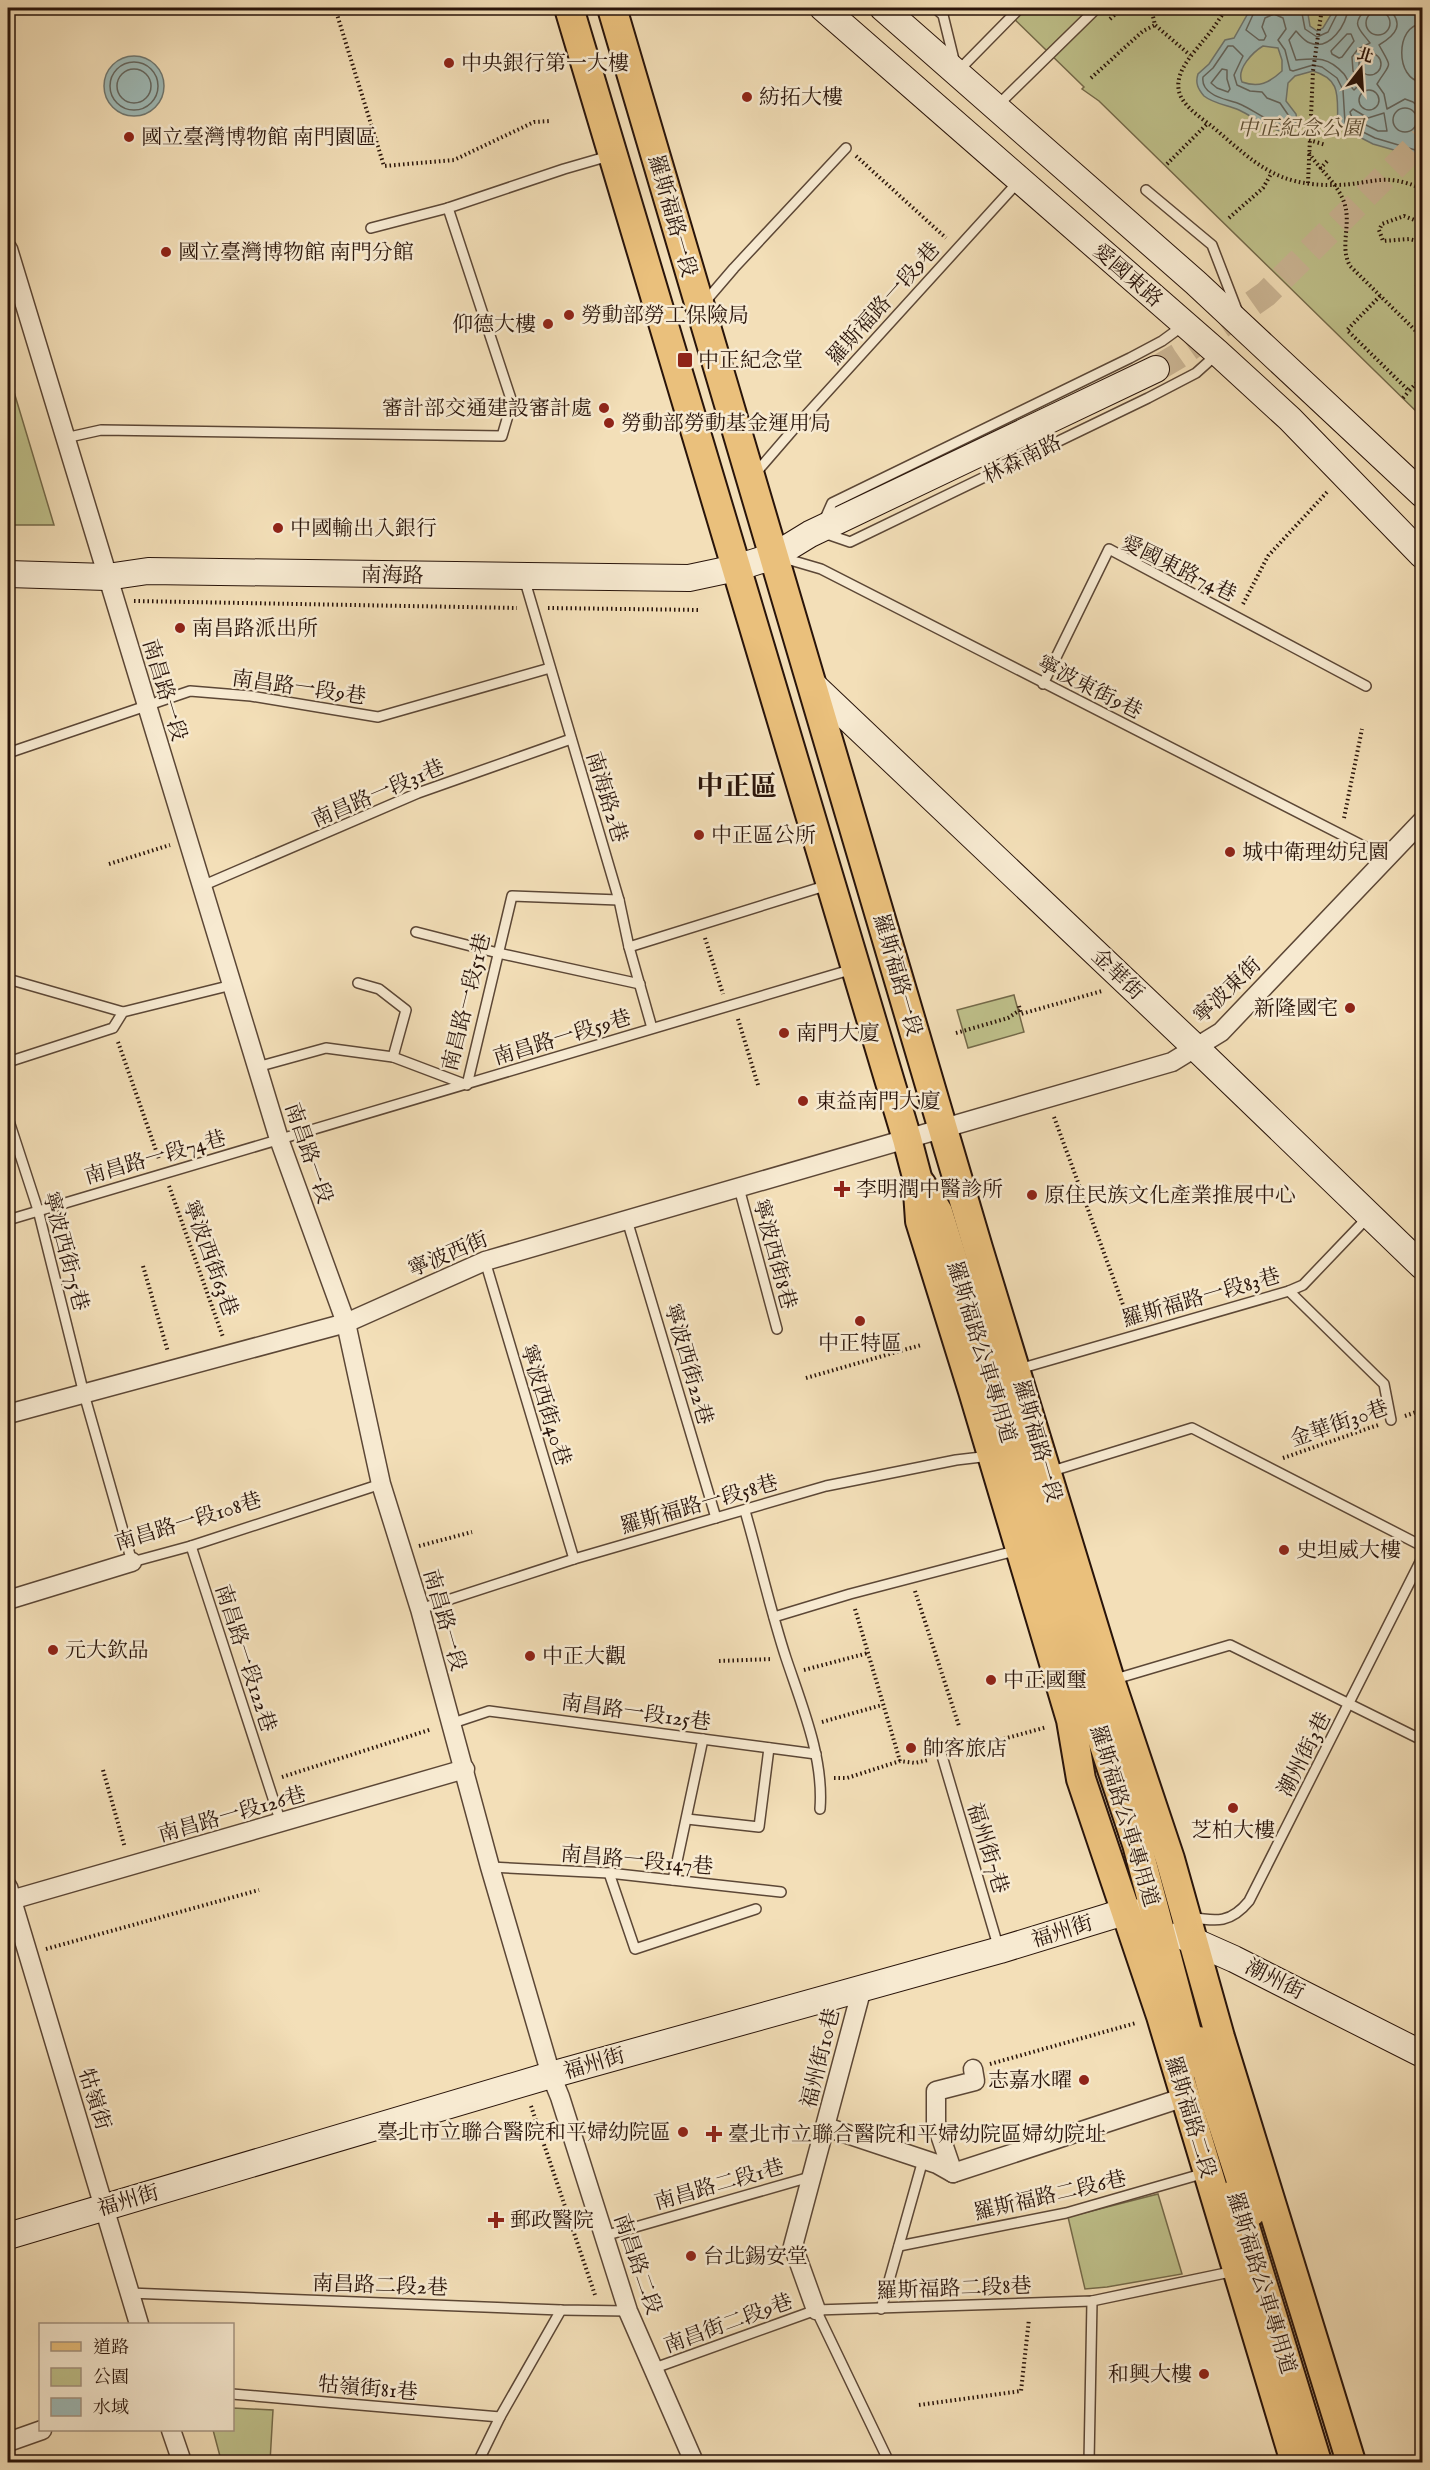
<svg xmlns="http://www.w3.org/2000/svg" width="1430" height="2470" viewBox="0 0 1430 2470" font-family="'IM FELL English','Noto Serif TC',serif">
<rect width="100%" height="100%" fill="#f3dfb8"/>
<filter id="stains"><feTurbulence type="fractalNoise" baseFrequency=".00333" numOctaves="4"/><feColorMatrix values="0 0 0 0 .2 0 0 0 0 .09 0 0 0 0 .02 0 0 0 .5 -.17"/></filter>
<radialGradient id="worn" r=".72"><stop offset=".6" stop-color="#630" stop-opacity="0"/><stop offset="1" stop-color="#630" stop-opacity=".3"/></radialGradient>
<!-- green -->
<g fill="#bfc18b" stroke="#746a4a" stroke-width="1.5">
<polygon points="1003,8 1422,8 1422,417 1099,101 1082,89 1084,87"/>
<polygon points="8,372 54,525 8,525"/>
<polygon points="1014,995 1024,1032 968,1048 957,1010"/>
<polygon points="1158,2194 1182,2274 1107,2287 1085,2289 1068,2217"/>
<polygon points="233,2408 273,2410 270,2462 221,2460 213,2430 232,2430"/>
</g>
<!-- water -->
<g fill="#9ebab7" stroke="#6f7872" stroke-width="1.5" fill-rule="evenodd">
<path d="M1251,8H1307L1310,26L1317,31L1323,28L1335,8H1422V31L1416,54L1422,71V158L1373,144L1338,126C1336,100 1344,80 1313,71L1295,76L1288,83L1286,101L1296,114L1297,120L1291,132C1272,133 1256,118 1239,110C1228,105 1214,104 1204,96C1198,89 1195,83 1198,74L1209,64L1225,40L1234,38ZM1263,46L1278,48L1282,60V71C1269,83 1259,88 1242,82C1236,69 1253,52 1263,46Z"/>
<circle cx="134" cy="86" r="30"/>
</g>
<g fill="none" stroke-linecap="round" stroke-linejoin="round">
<!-- shore -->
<g stroke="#646760" stroke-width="1.5">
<polyline points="1256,8 1246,30 1259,40 1264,40 1266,36 1262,27 1265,18 1274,14 1283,18 1286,29 1278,40 1285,50 1290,70 1293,71 1313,65 1322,67 1337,78 1343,90 1345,123 1375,138 1422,152"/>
<polyline points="1301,8 1305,29 1317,37 1328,32 1340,8"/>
<path d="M1348,8C1347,24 1330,51 1310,43C1304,41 1300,35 1296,31L1289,40L1296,60C1316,58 1328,56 1344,74C1348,79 1349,86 1354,90L1362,82L1353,71L1352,57L1358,49L1370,43C1359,28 1350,25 1367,8"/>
<path d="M1388,8C1405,24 1396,35 1379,45C1393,70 1391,61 1377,84L1384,94L1387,109L1405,99L1413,102L1422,110"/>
<circle cx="1378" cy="23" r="12"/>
<path d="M1422,24C1395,25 1395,80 1422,82"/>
<polygon points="1347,34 1351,34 1354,41 1342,57 1339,58 1332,54 1331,51"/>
<path d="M1228,46H1233L1243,56L1234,75L1237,85L1250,91L1262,92L1267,98L1280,103L1291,119L1289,126C1275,127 1255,111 1242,105C1232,100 1220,100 1211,93C1205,89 1202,84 1203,77L1213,68Z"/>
<circle cx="1370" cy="64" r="11"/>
<circle cx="134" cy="86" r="24"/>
<polygon points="1222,69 1227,70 1227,79 1230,89 1228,92 1217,88 1211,83"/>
<circle cx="134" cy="86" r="17"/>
<circle cx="1369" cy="100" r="10"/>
<circle cx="1405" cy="120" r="12"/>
<polygon points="1353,109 1368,118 1384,113 1387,131 1378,131 1352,118 1350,112"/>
</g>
<!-- secondary-tunnel -->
<polyline stroke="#cbb695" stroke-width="26" stroke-dasharray="26 13" stroke-linecap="butt" points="1156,369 1178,356 1266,294 1422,140"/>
<!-- lane casing -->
<g stroke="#5c4736" stroke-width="12">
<g id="lane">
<polyline points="935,8 943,15 955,64"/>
<polyline points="957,72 1020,8"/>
<polyline points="997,106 1097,8"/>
<polyline points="1146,190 1212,245 1237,310"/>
<polyline points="371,228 448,208"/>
<polyline points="704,303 734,268 846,148"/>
<polyline points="65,438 101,430 502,436 512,402 448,208 564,169 609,156"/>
<polyline points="754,475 798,424 1018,182"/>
<polyline points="824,521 832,503 1130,358 1162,341 1184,325"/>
<polyline points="824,533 850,542 1148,398 1196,373 1216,355"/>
<polyline points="780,557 821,569 1387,858"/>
<polyline points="524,578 619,900 629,947 652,1028"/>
<polyline points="1043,684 1109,549 1366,686"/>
<polyline points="8,753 190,691 251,696 378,717 550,668"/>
<polyline points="202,886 418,793 571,739"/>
<polyline points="416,932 498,953 640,984"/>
<polyline points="629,947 828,885"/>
<polyline points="8,979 123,1012"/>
<polyline points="358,983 379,989 406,1010 393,1057"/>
<polyline points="8,1062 113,1028 123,1012 232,985"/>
<polyline points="257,1067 326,1048 393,1057 467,1085 512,896 619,900"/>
<polyline points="8,1118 38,1210 84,1394 132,1562 191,1546 381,1484"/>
<polyline points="739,1188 777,1329"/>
<polyline points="8,1220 853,969"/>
<polyline points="627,1220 716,1518"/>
<polyline points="485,1261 574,1559"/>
<polyline points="1289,1291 1384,1384 1391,1420"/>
<polyline points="1019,1369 1289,1291 1303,1285 1369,1216"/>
<polyline points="1049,1472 1192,1428 1422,1546"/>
<path d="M745,1511C759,1559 770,1609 786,1658C802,1706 824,1758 820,1809"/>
<polyline points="191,1546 281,1823"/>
<polyline points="420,1609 574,1559 826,1486 956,1460 990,1456"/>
<polyline points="774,1617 850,1594 1018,1550"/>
<polyline points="1112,1680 1230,1645 1422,1740"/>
<polyline points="453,1723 489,1711 816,1754"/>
<polyline points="942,1756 999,1949"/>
<polyline points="687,1819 759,1827 769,1748"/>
<polyline points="490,1867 609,1873 781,1892"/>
<polyline points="609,1873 635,1949 756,1909"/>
<polyline points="673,1880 703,1739"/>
<path d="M1190,1917C1217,1922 1231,1923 1249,1901L1422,1558"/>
<polyline points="604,2236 810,2177"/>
<polyline points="899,2246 1066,2213 1205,2173"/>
<polyline points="129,2293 561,2310 628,2311"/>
<polyline points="881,2309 923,2160"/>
<polyline points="816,2310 889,2462"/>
<polyline points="652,2369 816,2310 1092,2301 1235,2271"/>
<polyline points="232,2394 500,2417"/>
<polyline points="478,2462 500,2417 561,2310"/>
<polyline points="1089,2462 1092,2301"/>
</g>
</g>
<!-- street casing -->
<g stroke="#5c4736" stroke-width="21">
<g id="street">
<polyline points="8,249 279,1139 346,1323 381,1484 420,1609 490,1867 551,2075 560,2097 628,2311 694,2462"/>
<polyline points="8,1414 346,1323 485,1261 1172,1062 1221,1032 1422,821"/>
<polyline points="8,1600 132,1562"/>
<polyline points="8,1887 139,2324"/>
<polyline points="11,1900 465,1769"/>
<polyline points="826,2127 937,2164 953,2173 1185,2097"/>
<polyline points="953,2173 936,2123 936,2091 975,2081 973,2069"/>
<polyline points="816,2310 793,2246 862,1988"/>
<polyline points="171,2430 182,2462"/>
<polyline points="8,2442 42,2430"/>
</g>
</g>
<!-- secondary casing -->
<g stroke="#29140a" stroke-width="28">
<g id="secondary">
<polyline points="823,8 1218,353 1290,419 1422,555"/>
<polyline points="883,8 1196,283 1422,494"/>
<polyline points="8,574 107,577 148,571 689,578 736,568 774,556 810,534 1156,369"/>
<polyline points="812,684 1196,1048 1422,1266"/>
<polyline points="1180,1935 1234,1959 1422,2054"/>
<polyline points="8,2236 551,2075 1000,1950 1124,1912 1145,1913"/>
</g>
</g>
<!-- primary casing -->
<g stroke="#29140a" stroke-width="32">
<g id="primary">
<polyline points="569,8 907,1139 917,1177 920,1221 973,1391 1071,1720 1081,1779 1161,2016 1295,2462"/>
<polyline points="612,8 978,1248 1110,1680 1170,1859 1220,2037 1351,2462"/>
<polyline points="921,1184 938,1212 1094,1715 1137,1844 1195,2063"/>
<polyline points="1199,2041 1214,2097 1251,2212"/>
<polyline points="1235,2194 1317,2462"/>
</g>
</g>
<!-- path -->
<g stroke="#29140a" stroke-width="4" stroke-dasharray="1.5 3" stroke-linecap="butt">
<polyline points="335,8 384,166 454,160 534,122 550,121"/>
<polyline points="1151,8 1155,25 1190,55"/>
<path d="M1227,8C1219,19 1212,31 1203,41C1191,56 1171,76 1181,97C1188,110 1203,119 1214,128C1255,163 1276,186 1334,185C1372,185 1383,171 1422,189"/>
<polyline points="1110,19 1122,8"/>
<polyline points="1091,78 1143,31 1155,25"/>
<polyline points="1309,140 1326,145"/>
<path d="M1309,153C1320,170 1337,183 1344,202C1352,224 1339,246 1350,266L1422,337"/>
<polyline points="856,156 946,238"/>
<polyline points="1167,164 1208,123"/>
<polyline points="1320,169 1329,159"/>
<polyline points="1308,183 1313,71 1322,8"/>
<polyline points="1229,218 1263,188 1271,174"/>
<polyline points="1422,223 1404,216 1382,224 1379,230 1383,241 1409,239 1422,242"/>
<polyline points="1416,287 1422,282"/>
<polyline points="1380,296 1347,330 1409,391 1422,377"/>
<polyline points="1403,398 1409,391"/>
<polyline points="134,601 517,608"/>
<polyline points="1243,604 1268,556 1328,491"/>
<polyline points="548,608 701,610"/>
<polyline points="1344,818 1362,729"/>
<polyline points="109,864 170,845"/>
<polyline points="705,938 723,994"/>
<polyline points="1019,1006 1021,1014 1102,991"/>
<polyline points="738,1019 758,1085"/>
<polyline points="956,1033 1008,1018 1020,1010"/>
<polyline points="118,1042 159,1159"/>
<polyline points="1054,1117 1129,1321"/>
<polyline points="169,1186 223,1337"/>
<polyline points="143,1266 168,1352"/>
<polyline points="806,1378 921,1345"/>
<polyline points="1405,1416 1422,1410"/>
<polyline points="1283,1458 1378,1425"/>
<polyline points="419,1546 472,1532"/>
<polyline points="915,1591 959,1726"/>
<polyline points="855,1609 900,1761"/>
<polyline points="719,1661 772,1659"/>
<polyline points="804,1670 868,1653"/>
<polyline points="822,1722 882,1705"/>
<polyline points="956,1752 1047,1727"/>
<polyline points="103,1770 125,1848"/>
<polyline points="282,1777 432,1729"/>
<polyline points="834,1778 847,1778 900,1761 915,1763 928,1760"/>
<polyline points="46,1949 259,1890"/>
<polyline points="990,2064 1136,2023"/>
<polyline points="531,2106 595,2295"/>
<polyline points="919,2405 1021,2391 1029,2319"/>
</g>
<!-- lane -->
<use href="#lane" stroke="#f7ead1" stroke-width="9"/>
<!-- street -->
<use href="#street" stroke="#f7ead1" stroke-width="18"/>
<!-- secondary -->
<use href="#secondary" stroke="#f7ead1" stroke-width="26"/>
<!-- primary -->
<use href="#primary" stroke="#eac07c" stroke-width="28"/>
</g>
<!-- markers -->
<g fill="#8f2418" stroke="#f7ead1" stroke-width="2">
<circle cx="449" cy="63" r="6"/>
<circle cx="747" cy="97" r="6"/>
<circle cx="129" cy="137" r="6"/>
<circle cx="166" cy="252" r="6"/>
<circle cx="569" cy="315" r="6"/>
<circle cx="548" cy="324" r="6"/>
<rect x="677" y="352" width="16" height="16" rx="3"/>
<circle cx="604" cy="408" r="6"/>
<circle cx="609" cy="423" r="6"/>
<circle cx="278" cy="528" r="6"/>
<circle cx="180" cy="628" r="6"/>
<circle cx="699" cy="835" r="6"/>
<circle cx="1230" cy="852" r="6"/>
<circle cx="1350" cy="1008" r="6"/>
<circle cx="784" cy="1033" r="6"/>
<circle cx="803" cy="1101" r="6"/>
<path d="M839 1180h6v6h6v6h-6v6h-6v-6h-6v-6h6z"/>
<circle cx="1032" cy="1195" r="6"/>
<circle cx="860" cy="1321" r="6"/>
<circle cx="1284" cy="1550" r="6"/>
<circle cx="53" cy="1650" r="6"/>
<circle cx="530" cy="1656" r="6"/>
<circle cx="991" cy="1680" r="6"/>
<circle cx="911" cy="1748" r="6"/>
<circle cx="1233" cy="1808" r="6"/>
<circle cx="1084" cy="2080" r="6"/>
<circle cx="683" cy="2132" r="6"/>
<path d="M711 2125h6v6h6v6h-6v6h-6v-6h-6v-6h6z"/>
<path d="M493 2211h6v6h6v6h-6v6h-6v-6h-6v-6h6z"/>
<circle cx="691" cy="2256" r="6"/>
<circle cx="1204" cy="2374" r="6"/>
</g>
<g text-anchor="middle" stroke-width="5" stroke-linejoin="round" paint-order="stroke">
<!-- poi labels -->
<g font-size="21" fill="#29140a" stroke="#f7ead1" text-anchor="start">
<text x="461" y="70">中央銀行第一大樓</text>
<text x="759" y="104">紡拓大樓</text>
<text x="141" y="144">國立臺灣博物館 南門園區</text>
<text x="178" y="259">國立臺灣博物館 南門分館</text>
<text x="581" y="322">勞動部勞工保險局</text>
<text x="536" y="331" text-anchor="end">仰德大樓</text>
<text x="698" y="367">中正紀念堂</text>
<text x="592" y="415" text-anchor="end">審計部交通建設審計處</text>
<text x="621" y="430">勞動部勞動基金運用局</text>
<text x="290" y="535">中國輸出入銀行</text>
<text x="192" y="635">南昌路派出所</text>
<text x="711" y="842">中正區公所</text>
<text x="1242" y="859">城中衛理幼兒園</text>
<text x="1338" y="1015" text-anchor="end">新隆國宅</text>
<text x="796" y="1040">南門大廈</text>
<text x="815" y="1108">東益南門大廈</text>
<text x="856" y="1196">李明潤中醫診所</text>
<text x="1044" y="1202">原住民族文化產業推展中心</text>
<text x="860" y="1350" text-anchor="middle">中正特區</text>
<text x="1296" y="1557">史坦威大樓</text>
<text x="65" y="1657">元大欽品</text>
<text x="542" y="1663">中正大觀</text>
<text x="1003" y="1687">中正國璽</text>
<text x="923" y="1755">帥客旅店</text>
<text x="1233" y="1837" text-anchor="middle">芝柏大樓</text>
<text x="1072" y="2087" text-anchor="end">志嘉水曜</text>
<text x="671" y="2139" text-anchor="end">臺北市立聯合醫院和平婦幼院區</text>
<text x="728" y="2141">臺北市立聯合醫院和平婦幼院區婦幼院址</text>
<text x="510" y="2227">郵政醫院</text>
<text x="703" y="2263">台北錫安堂</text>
<text x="1192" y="2381" text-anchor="end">和興大樓</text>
</g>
<!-- park labels -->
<g font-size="21" font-style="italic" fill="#5e5137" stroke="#f7ead1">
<text x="1300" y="135">中正紀念公園</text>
</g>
<!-- street labels -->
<g font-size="21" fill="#29140a" stroke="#f7ead1">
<text transform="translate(673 216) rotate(74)" y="7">羅斯福路一段</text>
<text transform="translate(1128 275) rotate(41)" y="7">愛國東路</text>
<text transform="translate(883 303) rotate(-48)" y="7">羅斯福路一段9巷</text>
<text transform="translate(1022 459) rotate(-26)" y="7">林森南路</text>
<text transform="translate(1179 568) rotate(26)" y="7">愛國東路74巷</text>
<text transform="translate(392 575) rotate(1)" y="7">南海路</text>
<text transform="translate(299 687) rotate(8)" y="7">南昌路一段9巷</text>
<text transform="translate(1090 687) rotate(27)" y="7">寧波東街9巷</text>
<text transform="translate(165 690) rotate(73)" y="7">南昌路一段</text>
<text transform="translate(378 793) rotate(-23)" y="7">南昌路一段31巷</text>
<text transform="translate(607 797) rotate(73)" y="7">南海路2巷</text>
<text transform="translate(1118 974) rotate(44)" y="7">金華街</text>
<text transform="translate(898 975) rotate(74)" y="7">羅斯福路一段</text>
<text transform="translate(1227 990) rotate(-44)" y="7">寧波東街</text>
<text transform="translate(466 1002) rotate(-76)" y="7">南昌路一段51巷</text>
<text transform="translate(562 1037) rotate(-17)" y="7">南昌路一段59巷</text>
<text transform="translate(309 1153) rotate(71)" y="7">南昌路一段</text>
<text transform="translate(155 1157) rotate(-16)" y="7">南昌路一段74巷</text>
<text transform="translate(66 1251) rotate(75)" y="7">寧波西街75巷</text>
<text transform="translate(448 1254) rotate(-23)" y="7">寧波西街</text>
<text transform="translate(775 1254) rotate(75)" y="7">寧波西街8巷</text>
<text transform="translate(211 1258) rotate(70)" y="7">寧波西街63巷</text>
<text transform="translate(1201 1297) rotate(-16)" y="7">羅斯福路一段83巷</text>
<text transform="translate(982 1352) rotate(73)" y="7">羅斯福路公車專用道</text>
<text transform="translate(689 1364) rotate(74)" y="7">寧波西街22巷</text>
<text transform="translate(546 1405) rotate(73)" y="7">寧波西街40巷</text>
<text transform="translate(1339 1423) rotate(-19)" y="7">金華街30巷</text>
<text transform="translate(1038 1441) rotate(74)" y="7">羅斯福路一段</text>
<text transform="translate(699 1504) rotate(-16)" y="7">羅斯福路一段58巷</text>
<text transform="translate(188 1521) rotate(-17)" y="7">南昌路一段108巷</text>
<text transform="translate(445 1620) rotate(74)" y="7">南昌路一段</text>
<text transform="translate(246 1658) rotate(72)" y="7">南昌路一段122巷</text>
<text transform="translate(636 1712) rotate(8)" y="7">南昌路一段125巷</text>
<text transform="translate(1304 1754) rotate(-63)" y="7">潮州街3巷</text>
<text transform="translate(232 1814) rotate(-16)" y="7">南昌路一段126巷</text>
<text transform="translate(1125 1816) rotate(73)" y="7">羅斯福路公車專用道</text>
<text transform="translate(988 1848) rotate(73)" y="7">福州街7巷</text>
<text transform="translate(637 1860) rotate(5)" y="7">南昌路一段147巷</text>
<text transform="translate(1062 1931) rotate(-17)" y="7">福州街</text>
<text transform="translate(1275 1979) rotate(27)" y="7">潮州街</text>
<text transform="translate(820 2058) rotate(-76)" y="7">福州街10巷</text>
<text transform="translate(594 2063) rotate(-16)" y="7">福州街</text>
<text transform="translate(95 2099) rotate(73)" y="7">牯嶺街</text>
<text transform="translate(1191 2117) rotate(73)" y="7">羅斯福路二段</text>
<text transform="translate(719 2184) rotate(-16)" y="7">南昌路二段1巷</text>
<text transform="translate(1050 2195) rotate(-13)" y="7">羅斯福路二段6巷</text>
<text transform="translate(128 2200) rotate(-16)" y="7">福州街</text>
<text transform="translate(638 2264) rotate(71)" y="7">南昌路二段</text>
<text transform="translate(1262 2283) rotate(73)" y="7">羅斯福路公車專用道</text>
<text transform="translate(380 2285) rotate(2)" y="7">南昌路二段2巷</text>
<text transform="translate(954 2288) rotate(-2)" y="7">羅斯福路二段8巷</text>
<text transform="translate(728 2323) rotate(-20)" y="7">南昌街二段9巷</text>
<text transform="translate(368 2388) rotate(5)" y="7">牯嶺街81巷</text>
</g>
<!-- district labels -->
<g font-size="27" font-weight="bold" fill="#29140a" stroke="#f7ead1">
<text x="737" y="795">中正區</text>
</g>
</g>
<!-- margin -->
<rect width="1430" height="2470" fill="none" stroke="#f3dfb8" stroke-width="30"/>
<rect x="9" y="9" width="1412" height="2452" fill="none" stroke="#29140a" stroke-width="3"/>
<rect x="15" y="15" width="1400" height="2440" fill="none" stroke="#29140a" stroke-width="1.5"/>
<!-- legend -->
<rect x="39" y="2323" width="195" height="108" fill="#f7ead1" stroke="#a59481" stroke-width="1.5"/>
<rect x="51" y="2342" width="30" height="9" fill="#eac07c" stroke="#a59481" stroke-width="1.5"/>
<text x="93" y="2353" font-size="18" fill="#29140a">道路</text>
<rect x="51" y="2368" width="30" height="18" fill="#bfc18b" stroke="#a59481" stroke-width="1.5"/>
<text x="93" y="2383" font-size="18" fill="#29140a">公園</text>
<rect x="51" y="2398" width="30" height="18" fill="#9ebab7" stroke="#a59481" stroke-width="1.5"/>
<text x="93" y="2413" font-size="18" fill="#29140a">水域</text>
<!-- north arrow -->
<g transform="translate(1361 69) rotate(17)" stroke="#f7ead1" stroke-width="4.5" paint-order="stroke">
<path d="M0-4.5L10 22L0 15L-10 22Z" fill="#29140a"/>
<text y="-9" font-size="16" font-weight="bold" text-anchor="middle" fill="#29140a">北</text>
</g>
<rect width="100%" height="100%" filter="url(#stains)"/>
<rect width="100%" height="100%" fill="url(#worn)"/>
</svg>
